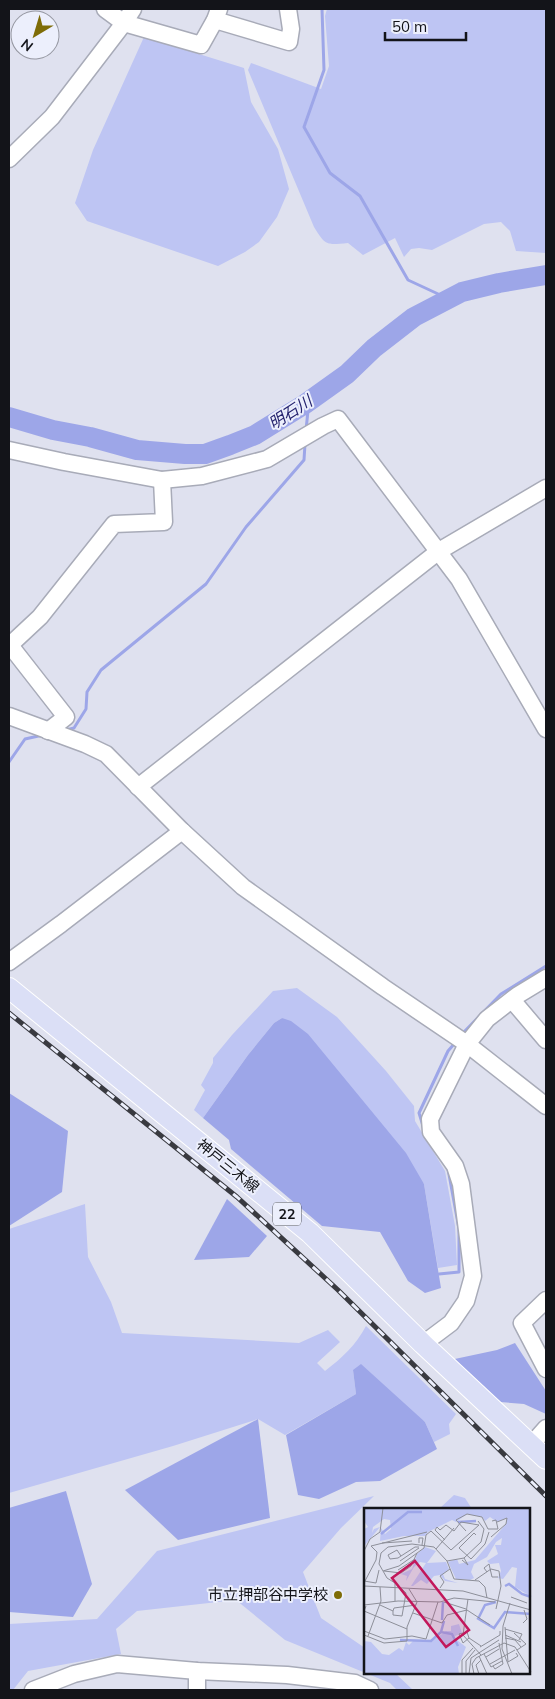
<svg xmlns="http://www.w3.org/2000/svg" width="555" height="1699" viewBox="0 0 555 1699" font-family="Mulish,'Noto Sans JP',sans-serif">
<rect width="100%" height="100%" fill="#dfe1ef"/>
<!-- green -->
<g fill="#bec5f3">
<path d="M327,9H546V253L516,251L510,231L501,222L484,224L432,250L419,248L411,249L404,257L395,238L363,255L348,243C326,245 326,246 314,227L248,70L251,63L321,89L329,66L325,16Z"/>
<polygon points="144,37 244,68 251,102 278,149 289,189 277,217 259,242 245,252 218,266 87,221 75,203 93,150"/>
<polygon points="297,988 337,1017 386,1071 414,1106 415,1121 445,1171 455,1226 457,1265 438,1268 424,1184 282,1018 274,1023 248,1055 203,1118 194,1110 205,1090 201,1085 213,1063 213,1058 232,1035 273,991"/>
<path d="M85,1204L88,1257L111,1302L122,1333L299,1343L328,1330L340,1342L317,1363L325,1371C342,1358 356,1345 366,1326L456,1414L449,1424L450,1434L434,1442L425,1422L353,1370L356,1394L285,1435L258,1419L173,1446L9,1493V1229Z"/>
<polygon points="454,1495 465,1498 472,1509 439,1509"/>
<polygon points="374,1496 341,1528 303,1572 321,1618 365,1648 365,1673 395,1673 413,1690 397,1690 390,1683 285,1640 236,1600 137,1611 116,1629 121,1654 28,1671 13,1690 9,1690 9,1624 97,1619 157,1551"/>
</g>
<!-- water -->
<g fill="#9da6e8">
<polygon points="282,1018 291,1021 308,1034 406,1153 424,1184 441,1288 425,1293 408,1281 380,1232 322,1226 231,1149 229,1140 203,1118 248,1055 274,1023"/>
<polygon points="9,1093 68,1131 62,1192 9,1226"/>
<polygon points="227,1199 267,1236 249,1257 194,1260"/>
<polygon points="515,1343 546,1391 546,1414 524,1404 500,1402 450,1360 497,1350"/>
<polygon points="361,1364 425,1422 437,1449 380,1481 356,1482 319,1499 298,1495 286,1435 356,1394 353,1370"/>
<polygon points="258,1419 270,1518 178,1540 125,1490"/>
<polygon points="66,1491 92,1584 73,1617 9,1612 9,1508"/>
</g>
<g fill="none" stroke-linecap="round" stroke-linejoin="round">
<!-- stream -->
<g stroke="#9da6e8" stroke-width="3">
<polyline points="322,9 324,70 304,127 330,173 360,196 408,280 449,299"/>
<polyline points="306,430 309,401"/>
<polyline points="66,730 74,728 86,709 87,692 101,670 206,584 246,527 304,460 305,444"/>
<polyline points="9,762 25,739 43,735"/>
<polyline points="462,1034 501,994 546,966"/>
<polyline points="424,1129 419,1113 448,1051 455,1043"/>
<polyline points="439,1274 459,1272 459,1229 448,1169"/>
</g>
<!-- river -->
<polyline stroke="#9da6e8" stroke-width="20" points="9,417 53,430 90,437 137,450 185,454 205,454 230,445 255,435 305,404 347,374 374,348 414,317 462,292 499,283 546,275"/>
<!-- minor casing -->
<g stroke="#a8abb8" stroke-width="19">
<g id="minor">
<polyline points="105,9 124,23 201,45 215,20 219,9"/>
<polyline points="215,20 289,42 291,29 288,9"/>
<polyline points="9,159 52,117 124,23 133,9"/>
<polyline points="9,450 64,462 162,480 202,476 267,459 323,426 338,419 459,579 546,729"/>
<polyline points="9,644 66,717 48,731"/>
<polyline points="10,645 40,617 114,524 164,522 162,480"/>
<polyline points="9,716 85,744 106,754 182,831 243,887 383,987 467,1044 546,1106"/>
<polyline points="138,787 439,551 546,488"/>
<polyline points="9,962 61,924 182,831"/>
<polyline points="512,1000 546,1040"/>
<polyline points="546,1300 522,1323 546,1369"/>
<polyline points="423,1344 451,1323 466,1301 473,1276 461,1184 455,1166 431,1132 430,1119 467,1044 487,1019 518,995 546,978"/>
<polyline points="531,1445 546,1428"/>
<polyline points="33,1690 74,1674 117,1664 197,1671 287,1675 355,1683 370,1690"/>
<polyline points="197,1690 197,1671"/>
</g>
</g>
<!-- major casing -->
<g stroke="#fff" stroke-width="22">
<polyline id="major" points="9,988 310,1233 423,1344 546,1459"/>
</g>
<!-- minor -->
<use href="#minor" stroke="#fff" stroke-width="16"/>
<!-- major -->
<use href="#major" stroke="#dbdff6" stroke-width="20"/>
<!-- rail casing -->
<g stroke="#393a40" stroke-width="5">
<polyline id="rail" points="9,1013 237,1197 338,1290 546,1496"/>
</g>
<!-- rail -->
<use href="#rail" stroke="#eceffc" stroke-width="3" stroke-dasharray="9" stroke-linecap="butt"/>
</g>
<!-- markers -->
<circle fill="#7e6c07" stroke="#eceffc" stroke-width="2" cx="338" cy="1595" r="5"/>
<g text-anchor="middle" stroke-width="4" stroke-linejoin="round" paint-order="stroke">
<!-- shield labels -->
<rect fill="#eceffc" stroke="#54565d" stroke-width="1" x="273" y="1202.5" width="28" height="23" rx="4"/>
<g font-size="14" font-weight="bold" fill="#131419">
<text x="287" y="1219">22</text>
</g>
<!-- street labels -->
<g font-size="15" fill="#131419" stroke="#eceffc">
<text transform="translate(228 1166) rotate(39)" y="5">神戸三木線</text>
</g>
<!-- poi labels -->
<g font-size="15" fill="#131419" stroke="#eceffc" text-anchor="end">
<text x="328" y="1600">市立押部谷中学校</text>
</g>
<!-- water labels -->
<g font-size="16" font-style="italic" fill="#26246f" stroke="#eceffc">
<text transform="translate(290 412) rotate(-33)" y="6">明石川</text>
</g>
</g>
<!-- overview -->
<g transform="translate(364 1508)">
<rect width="166" height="166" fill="#dfe1ef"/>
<path d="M0,0H166V88L151,79L153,60L148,59L139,71L134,70L137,63L135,55L126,56L123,53L134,46L131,37H137L138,30L132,34L123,49L110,56L107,64L110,70L106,72L92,71L84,54L93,51L95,56L111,52L142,16L143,10L133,14L126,9L121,13L118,9L103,6L92,14L88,12L64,24L61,28H40L16,33L17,20L21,26L27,21L26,12L20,11L9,19L8,25L10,21L16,19L1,37L0,21L4,19L0,13ZM61,39L72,43L63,55L82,54L85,61L79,66L81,71L94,75L81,73L76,67L70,68L63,76L57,72L49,78H41H47L62,55L56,54L50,59L42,73L43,68L37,66L48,61L53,46ZM95,116L98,125L89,129L102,139L94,159L95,166H0V133L7,134L18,146L25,147L35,140L39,143L42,134L45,137L50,132L67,134L82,123H87V118Z" fill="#bec5f3"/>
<path fill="none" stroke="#9da6e8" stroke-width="2.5" d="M94,14L112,13M17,26L44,4H58M141,78L145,76L158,86L167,89M113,110L130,120L141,104L167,106M114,111L121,97L132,94M78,112L79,94M77,124L88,126L94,138M36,132L67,133L77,124L80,113"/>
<path fill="none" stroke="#8d8f99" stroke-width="1" d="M124,21H134L132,12L128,13M102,23L92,12L103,6L118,9L124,21M112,27L110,25L95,40L107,51L121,36L125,24M127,29L142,16L143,10L133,14M18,35L48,33M55,35V30H59L58,37M7,38L63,24M72,41L90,20M0,43L6,31L16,24L19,0M37,48L33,42L24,47L26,51L34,50L37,48L51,39H55M98,52L104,57L100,50M36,53L55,40M83,53L100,50L117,34L120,21L114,13M34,62L51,51M19,63L35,58L60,40L62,27L67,23L87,42L115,17L97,14L90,23L82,17L76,22L73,19L71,22L81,32M20,63L37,65L47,58L53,45M123,64L120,60L125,56L128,69H134M111,72L127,61L135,63L137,78L132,101M0,73L12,75L15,62M1,73L12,52L13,44L7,38M0,78L99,83L167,102M76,80L80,74L76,68L86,61M147,89L163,95M104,91L99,127L117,147M31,93V75L23,70L15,56L17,45L24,39L48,36L70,39L83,53L90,71L115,73L121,79L123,90M80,94L102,101M146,95L139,118L138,141L148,166M0,97L34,93L76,94L90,90L131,94M16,97L29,103V107L38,108L42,85L37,80M2,98L0,103L43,121M103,102L126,117M29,103L30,100L52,97M49,105L78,115L83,107L103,102M159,115L163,111L160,102M141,119L144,154L154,148L152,145M141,121L158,126L155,132M0,123L21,131L48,128L62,131L74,94M150,125L162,136L153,142M0,127L20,135L43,133V119L53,94L45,81M141,127L157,134M4,128L17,93L16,79M105,130L99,135L95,126L103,124L105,130L117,138M141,130L151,132L157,139M116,139L136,127V123M120,146L127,159L138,153M115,148L123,166M122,149L135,141M126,156L151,142M129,158L131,161L139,156L135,135M98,166V152L109,140M102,166V153L111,142M105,166L107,150L135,132M110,166L108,156L112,150L140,135L151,139L167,164M115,166L112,157L117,152"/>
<path fill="#c2185b" fill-opacity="0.15" stroke="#c2185b" stroke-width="2.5" d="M51,53L105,122L82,139L28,70Z"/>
<rect width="166" height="166" fill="none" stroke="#131419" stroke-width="2.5"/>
</g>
<!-- border -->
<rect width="555" height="1699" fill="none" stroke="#131419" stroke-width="20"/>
<!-- north arrow -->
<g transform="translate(35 35) rotate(218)"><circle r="24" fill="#eceffc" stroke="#9597a1"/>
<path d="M0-4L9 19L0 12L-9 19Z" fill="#7e6c07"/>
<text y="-8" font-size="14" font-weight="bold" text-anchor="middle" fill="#131419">N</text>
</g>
<!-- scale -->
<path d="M385 32v8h81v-8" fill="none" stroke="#131419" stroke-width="2.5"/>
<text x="392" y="32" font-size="15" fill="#131419" stroke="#eceffc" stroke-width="4" paint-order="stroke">50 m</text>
</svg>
